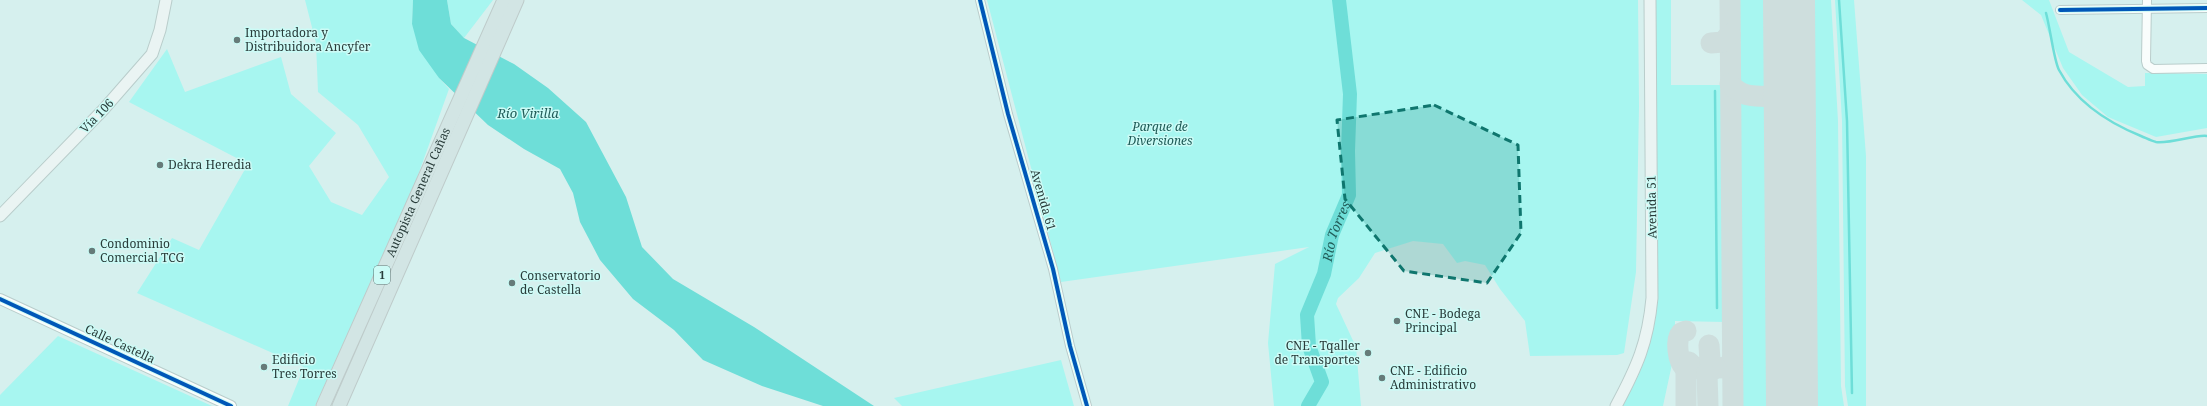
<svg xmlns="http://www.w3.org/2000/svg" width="2207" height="406" viewBox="0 0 2207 406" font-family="'Noto Serif',serif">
<rect width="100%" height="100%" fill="#d6f0ee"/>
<!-- green -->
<g fill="#a7f6f0">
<polygon points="305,0 413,0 412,24 439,78 449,89 413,189 315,406 288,406 304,367 137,293 172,238 199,250 248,164 129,102 167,49 185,92 281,57 291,94 336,133 309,166 331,202 362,215 389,177 358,125 318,92 316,43"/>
<polygon points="447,0 493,0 464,38 451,24"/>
<polygon points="987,0 1638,0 1639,106 1636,272 1624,353 1617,355 1530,356 1525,321 1500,289 1485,265 1465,261 1457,263 1443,244 1413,241 1375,253 1359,278 1338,298 1336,304 1356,347 1361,406 1274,406 1268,343 1275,264 1309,247 1061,282"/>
<polygon points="1656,0 1671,0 1671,85 1723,85 1726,322 1675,321 1675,350 1663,406 1622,406 1646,356 1654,318 1657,251"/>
<polygon points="1736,0 1773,0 1774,82 1772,88 1768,90 1745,89 1737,82"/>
<polygon points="1806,0 1831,0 1838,121 1841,386 1844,406 1809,406"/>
<polygon points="1835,0 1854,0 1866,156 1866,406 1848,406 1845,386 1842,121"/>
<polygon points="2022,0 2049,0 2069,52 2128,87 2145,86 2145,73 2207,74 2207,128 2156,137 2108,117 2082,95 2063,68 2041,15"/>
<polygon points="1749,102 1765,103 1771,105 1773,111 1776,406 1740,406 1737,110 1741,104"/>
<polygon points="58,336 212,406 0,406 0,395"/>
<polygon points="1061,360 1074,406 902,406 894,398"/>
</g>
<!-- water -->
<polygon fill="#6eded8" points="413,0 447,0 451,24 464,38 514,64 548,88 586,122 626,197 642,247 673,279 754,327 874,406 823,406 762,386 703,360 674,330 633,299 600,260 580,222 573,193 560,169 524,149 488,125 439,78 419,50 412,24"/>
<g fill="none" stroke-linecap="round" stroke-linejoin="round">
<!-- stream -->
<g stroke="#6eded8" stroke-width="2.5">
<polyline points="1839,0 1847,121 1852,393"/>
<path d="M2046,13C2050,27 2054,61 2059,70C2076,102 2109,123 2141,136C2146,138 2151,141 2156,142C2170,144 2197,134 2207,136"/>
<polyline points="1715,91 1717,308"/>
</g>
<!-- river -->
<path stroke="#6eded8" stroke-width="14" id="s1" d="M1308,406L1322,382L1309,346L1307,315L1324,274L1332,235L1349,195L1348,151L1350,94L1339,0"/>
<!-- taxiway -->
<g stroke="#cededd" stroke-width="21">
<polyline points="1730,0 1733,406"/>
<polyline points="1711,43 1723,42 1730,34"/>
<path d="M1730,84C1754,110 1774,80 1790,116"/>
<polyline points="1773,97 1780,95 1790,82"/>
<path d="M1686,331L1681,333C1675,340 1678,361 1684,367L1726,368L1732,361"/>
<polyline points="1686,406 1686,374 1694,368 1689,362"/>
<polyline points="1708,406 1707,373 1716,368 1710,361 1709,345"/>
</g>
<!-- runway -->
<polyline stroke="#cededd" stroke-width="52" points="1789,0 1792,406"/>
<!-- minor casing -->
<g stroke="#b9cdcb" stroke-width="10">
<g id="minor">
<polyline points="980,0 1008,114 1053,269 1070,346 1087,406"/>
<polyline points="2147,0 2146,61 2147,65 2153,69 2207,68"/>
<polyline points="2060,10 2207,8"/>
</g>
</g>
<!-- tertiary casing -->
<g stroke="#b9cdcb" stroke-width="12">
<polyline id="tertiary" points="0,299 231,406"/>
</g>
<!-- secondary casing -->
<g stroke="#b9cdcb" stroke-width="13">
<g id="secondary">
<polyline points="0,216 103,110 152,54 160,30 166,0"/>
<path d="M1616,406C1637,367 1648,342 1652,298L1650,0"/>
</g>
</g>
<!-- trunk casing -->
<g stroke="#becbca" stroke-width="15">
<g id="trunk">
<path id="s2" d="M323,406L504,0"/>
<polyline points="339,406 517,0"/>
</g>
</g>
<!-- minor -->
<use href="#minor" stroke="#f9fdfc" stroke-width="8"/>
<!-- tertiary -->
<use href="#tertiary" stroke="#f9fdfc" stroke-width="10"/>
<!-- secondary -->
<use href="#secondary" stroke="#eaf4f3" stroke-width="11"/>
<!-- trunk -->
<use href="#trunk" stroke="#d2e5e4" stroke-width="13"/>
<!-- cycleway casing -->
<g stroke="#ccfbf6" stroke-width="6">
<g id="cycleway">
<polyline points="980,0 1008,114 1053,269 1070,346 1087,406"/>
<polyline points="2060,10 2207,8"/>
<polyline points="0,299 231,406"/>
</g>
</g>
<!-- cycleway -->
<use href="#cycleway" stroke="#0057b8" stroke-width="4"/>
</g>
<!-- marked area -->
<path fill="#0f766e" fill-opacity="0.2" stroke="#0f766e" stroke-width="3" stroke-dasharray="8 5" stroke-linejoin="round" d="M1434,105L1518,145L1521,233L1487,283L1404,271L1345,199L1337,120Z"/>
<!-- markers -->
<g fill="#667b79" stroke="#ccfbf6" stroke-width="1.5">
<circle cx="237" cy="40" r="4"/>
<circle cx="160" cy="165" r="4"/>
<circle cx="92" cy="251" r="4"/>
<circle cx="512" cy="283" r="4"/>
<circle cx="1397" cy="321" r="4"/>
<circle cx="1368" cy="353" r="4"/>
<circle cx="264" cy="367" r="4"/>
<circle cx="1382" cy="378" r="4"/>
</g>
<g text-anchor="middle" stroke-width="3" stroke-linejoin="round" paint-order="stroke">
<!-- shield labels -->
<rect fill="#ccfbf6" stroke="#5a7572" stroke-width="1" x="374" y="266" width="16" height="18" rx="3"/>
<g font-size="11" font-weight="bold" fill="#293c3a">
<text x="382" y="279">1</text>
</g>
<!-- poi labels -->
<g font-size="12" fill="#293c3a" stroke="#ccfbf6" text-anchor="start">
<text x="245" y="37">Importadora y<tspan x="245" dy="14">Distribuidora Ancyfer</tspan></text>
<text x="168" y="169">Dekra Heredia</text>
<text x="100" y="248">Condominio<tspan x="100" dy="14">Comercial TCG</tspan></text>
<text x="520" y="280">Conservatorio<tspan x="520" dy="14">de Castella</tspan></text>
<text x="1405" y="318">CNE - Bodega<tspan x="1405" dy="14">Principal</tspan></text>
<text x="1360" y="350" text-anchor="end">CNE - Tqaller<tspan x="1360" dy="14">de Transportes</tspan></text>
<text x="272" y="364">Edificio<tspan x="272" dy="14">Tres Torres</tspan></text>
<text x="1390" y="375">CNE - Edificio<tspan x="1390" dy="14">Administrativo</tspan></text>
</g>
<!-- street labels -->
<g font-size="12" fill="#293c3a" stroke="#ccfbf6">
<text transform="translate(97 116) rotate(-46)" y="4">Vía 106</text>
<text dy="4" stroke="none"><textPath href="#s2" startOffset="234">Autopista General Cañas</textPath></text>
<text transform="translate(1043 200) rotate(74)" y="4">Avenida 61</text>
<text transform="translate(1652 207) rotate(-91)" y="4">Avenida 51</text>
<text transform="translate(120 344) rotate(25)" y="4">Calle Castella</text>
</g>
<!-- park labels -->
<g font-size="12" font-style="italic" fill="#1b5854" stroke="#ccfbf6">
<text x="1160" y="131">Parque de<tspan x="1160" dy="14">Diversiones</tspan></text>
</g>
<!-- water labels -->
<g font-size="13" font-style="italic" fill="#215d59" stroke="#ccfbf6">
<text x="528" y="118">Río Virilla</text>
<text dy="5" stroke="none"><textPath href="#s1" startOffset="186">Río Torres</textPath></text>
</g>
</g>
</svg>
